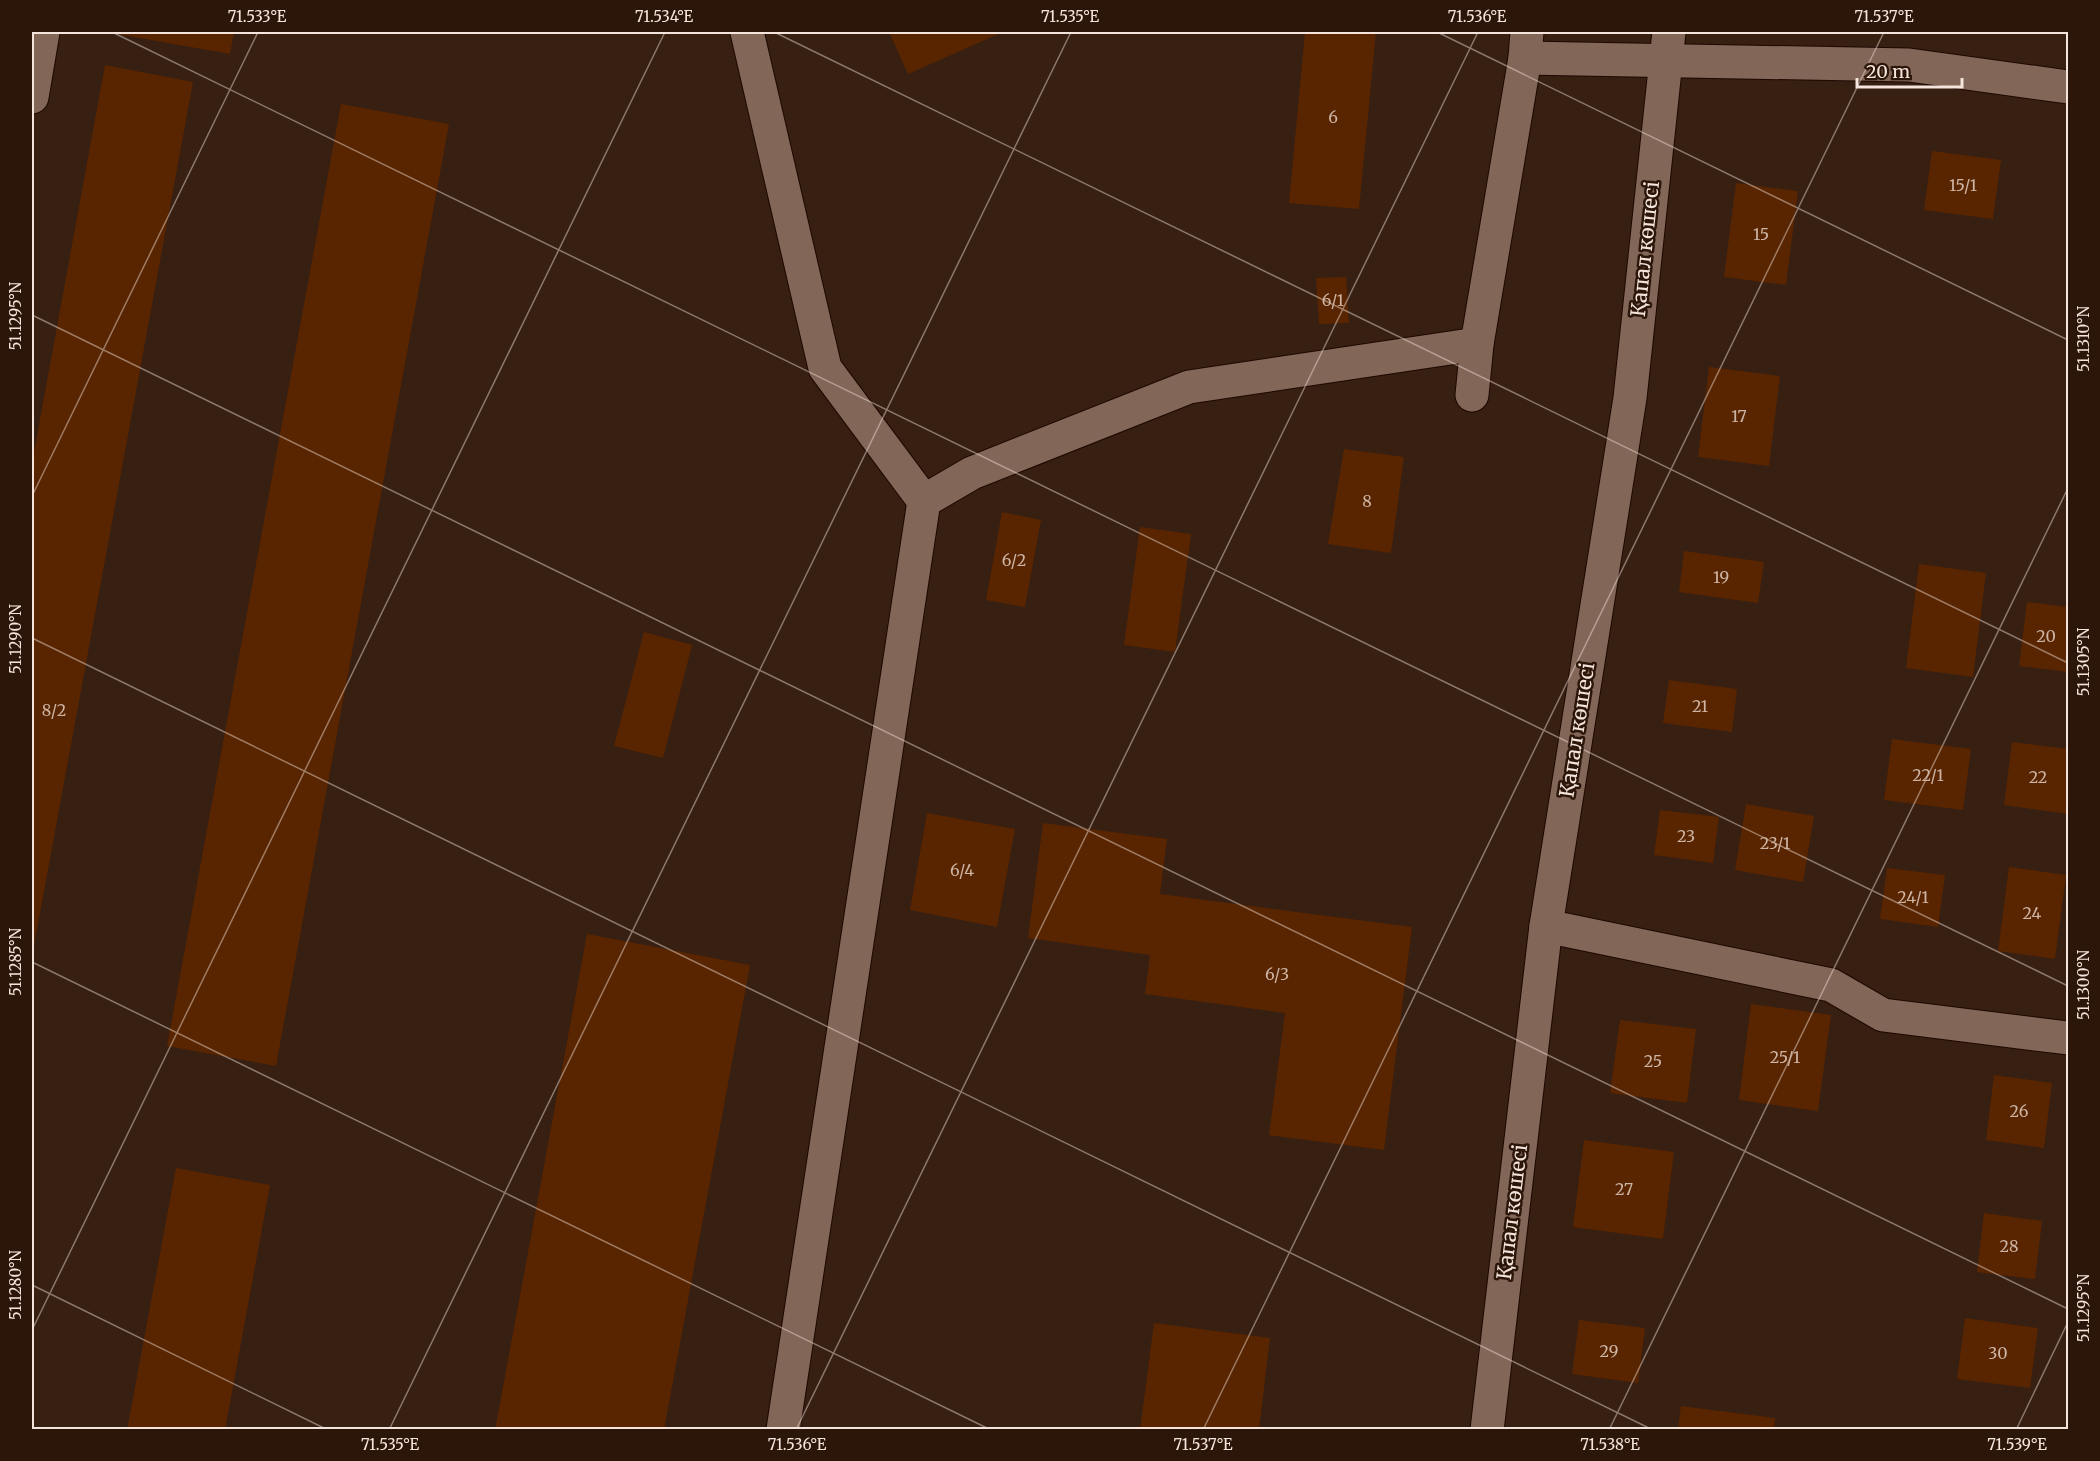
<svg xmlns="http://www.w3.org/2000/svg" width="2100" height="1461" viewBox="0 0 2100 1461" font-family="Merriweather,serif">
<rect width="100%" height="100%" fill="#371f12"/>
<!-- building -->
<g fill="#592501">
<polygon points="106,32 234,32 230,54"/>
<polygon points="889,32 1003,32 908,74"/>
<polygon points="1305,32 1376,32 1359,209 1289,203"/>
<polygon points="105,65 193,82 33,951 32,463"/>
<polygon points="341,104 449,124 276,1066 167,1046"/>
<polygon points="1932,151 2001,160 1993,219 1924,210"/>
<polygon points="1736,183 1798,191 1786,285 1724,277"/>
<polygon points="1346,277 1349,323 1319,324 1316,278"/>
<polygon points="1709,367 1780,376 1769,466 1698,457"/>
<polygon points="1344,449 1404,457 1391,553 1328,544"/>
<polygon points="1002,512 1041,520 1025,607 986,600"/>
<polygon points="1140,527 1191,534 1175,652 1124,645"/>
<polygon points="1684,551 1764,562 1758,603 1679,592"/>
<polygon points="1919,564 1986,573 1973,677 1906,668"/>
<polygon points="2027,602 2068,607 2068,672 2019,666"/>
<polygon points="644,632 692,645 663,758 614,746"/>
<polygon points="1669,680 1737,689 1732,732 1663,723"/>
<polygon points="1892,739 1971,749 1963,810 1884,800"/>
<polygon points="2012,742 2068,749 2068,814 2004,805"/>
<polygon points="1746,804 1814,816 1803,882 1735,870"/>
<polygon points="1660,810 1719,817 1713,863 1654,855"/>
<polygon points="927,813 1015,829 997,927 910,910"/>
<polygon points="1043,823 1167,839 1160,894 1412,927 1384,1150 1269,1135 1285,1013 1145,994 1150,955 1028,938"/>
<polygon points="2009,867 2066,875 2055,959 1998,951"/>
<polygon points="1887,868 1945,875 1938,927 1880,919"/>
<polygon points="587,934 750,965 664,1430 495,1430"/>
<polygon points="1751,1004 1831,1015 1818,1111 1739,1100"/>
<polygon points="1620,1020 1696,1029 1687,1103 1610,1093"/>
<polygon points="1994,1075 2052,1083 2044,1148 1986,1140"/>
<polygon points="1584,1140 1674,1152 1663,1239 1573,1227"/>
<polygon points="176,1168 270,1185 225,1430 127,1430"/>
<polygon points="1984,1213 2042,1221 2035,1279 1977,1272"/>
<polygon points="1965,1318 2038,1328 2030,1388 1957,1379"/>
<polygon points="1579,1320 1645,1328 1638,1383 1572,1374"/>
<polygon points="1154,1323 1270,1338 1259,1430 1140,1430"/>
<polygon points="1681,1406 1775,1418 1774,1430 1678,1430"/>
</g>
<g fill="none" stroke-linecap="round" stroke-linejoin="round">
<!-- minor casing -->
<g stroke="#1d0800" stroke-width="35">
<g id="minor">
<polyline points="747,32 825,368 924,501"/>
<polyline points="1525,58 1909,65 2068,87"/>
<polyline points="32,97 43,32"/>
<polyline points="1472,395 1477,344 1525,58 1527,32"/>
<polyline points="1546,926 1831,985 1883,1015 2068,1038"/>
<polyline points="783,1430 924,501 972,473 1189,387 1477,344"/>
<polyline points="1487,1430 1546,926 1630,398 1669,32"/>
</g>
</g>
<!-- minor -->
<use href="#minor" stroke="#826657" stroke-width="33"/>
</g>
<!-- ticks -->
<path fill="none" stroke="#f4e4db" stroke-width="1.5" stroke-opacity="0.45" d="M112,32L2068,986M774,32L2068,663M1437,32L2068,340M32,315L2068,1309M32,496L258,32M32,638L1653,1430M32,962L991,1430M32,1285L328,1430M32,1330L665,32M389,1430L1071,32M796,1430L1478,32M1203,1430L1884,32M1609,1430L2068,488M2016,1430L2068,1322"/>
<g text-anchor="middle" stroke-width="5" stroke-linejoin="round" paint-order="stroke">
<!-- number labels -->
<g font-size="16" fill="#cdb4a4">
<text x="1333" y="123">6</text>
<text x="1963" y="191">15/1</text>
<text x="1761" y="240">15</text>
<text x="1333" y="306">6/1</text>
<text x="1739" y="422">17</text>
<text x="1367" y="507">8</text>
<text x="1014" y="566">6/2</text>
<text x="1721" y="583">19</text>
<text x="2046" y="642">20</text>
<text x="1700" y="712">21</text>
<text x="54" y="716">8/2</text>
<text x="1928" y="781">22/1</text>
<text x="2038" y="783">22</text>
<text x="1686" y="842">23</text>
<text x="1775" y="849">23/1</text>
<text x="962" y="876">6/4</text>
<text x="1913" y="903">24/1</text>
<text x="2032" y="919">24</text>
<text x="1277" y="980">6/3</text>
<text x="1785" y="1063">25/1</text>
<text x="1653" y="1067">25</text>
<text x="2019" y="1117">26</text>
<text x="1624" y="1195">27</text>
<text x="2009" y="1252">28</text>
<text x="1609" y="1357">29</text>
<text x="1998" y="1359">30</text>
</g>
<!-- street labels -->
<g font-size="20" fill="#f4e4db" stroke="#2c1609">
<text transform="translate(1645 249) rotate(-84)" y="7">Қапал көшесі</text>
<text transform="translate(1577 730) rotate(-81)" y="7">Қапал көшесі</text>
<text transform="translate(1512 1212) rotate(-83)" y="7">Қапал көшесі</text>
</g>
</g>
<!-- border -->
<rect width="2100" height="1461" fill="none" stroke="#2c1609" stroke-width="66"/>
<!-- scale -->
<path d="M1857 78v9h105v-9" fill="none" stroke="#f4e4db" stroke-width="3"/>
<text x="1866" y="78" font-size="18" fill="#f4e4db" stroke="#2c1609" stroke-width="4.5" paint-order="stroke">20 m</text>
<rect x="33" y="33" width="2034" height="1395" fill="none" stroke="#f4e4db" stroke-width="2"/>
<g font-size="15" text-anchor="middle" fill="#f4e4db">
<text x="257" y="22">71.533°E</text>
<text x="664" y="22">71.534°E</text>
<text x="1070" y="22">71.535°E</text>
<text x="1477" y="22">71.536°E</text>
<text x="1884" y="22">71.537°E</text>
<text transform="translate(16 316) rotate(-90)" y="5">51.1295°N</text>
<text transform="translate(2084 339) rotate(-90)" y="5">51.1310°N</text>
<text transform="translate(16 639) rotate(-90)" y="5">51.1290°N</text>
<text transform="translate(2084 662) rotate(-90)" y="5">51.1305°N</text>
<text transform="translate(16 962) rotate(-90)" y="5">51.1285°N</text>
<text transform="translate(2084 985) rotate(-90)" y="5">51.1300°N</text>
<text transform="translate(16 1285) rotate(-90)" y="5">51.1280°N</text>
<text transform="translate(2084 1308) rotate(-90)" y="5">51.1295°N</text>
<text x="390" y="1450">71.535°E</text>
<text x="797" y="1450">71.536°E</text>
<text x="1203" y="1450">71.537°E</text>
<text x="1610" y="1450">71.538°E</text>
<text x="2017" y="1450">71.539°E</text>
</g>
</svg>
